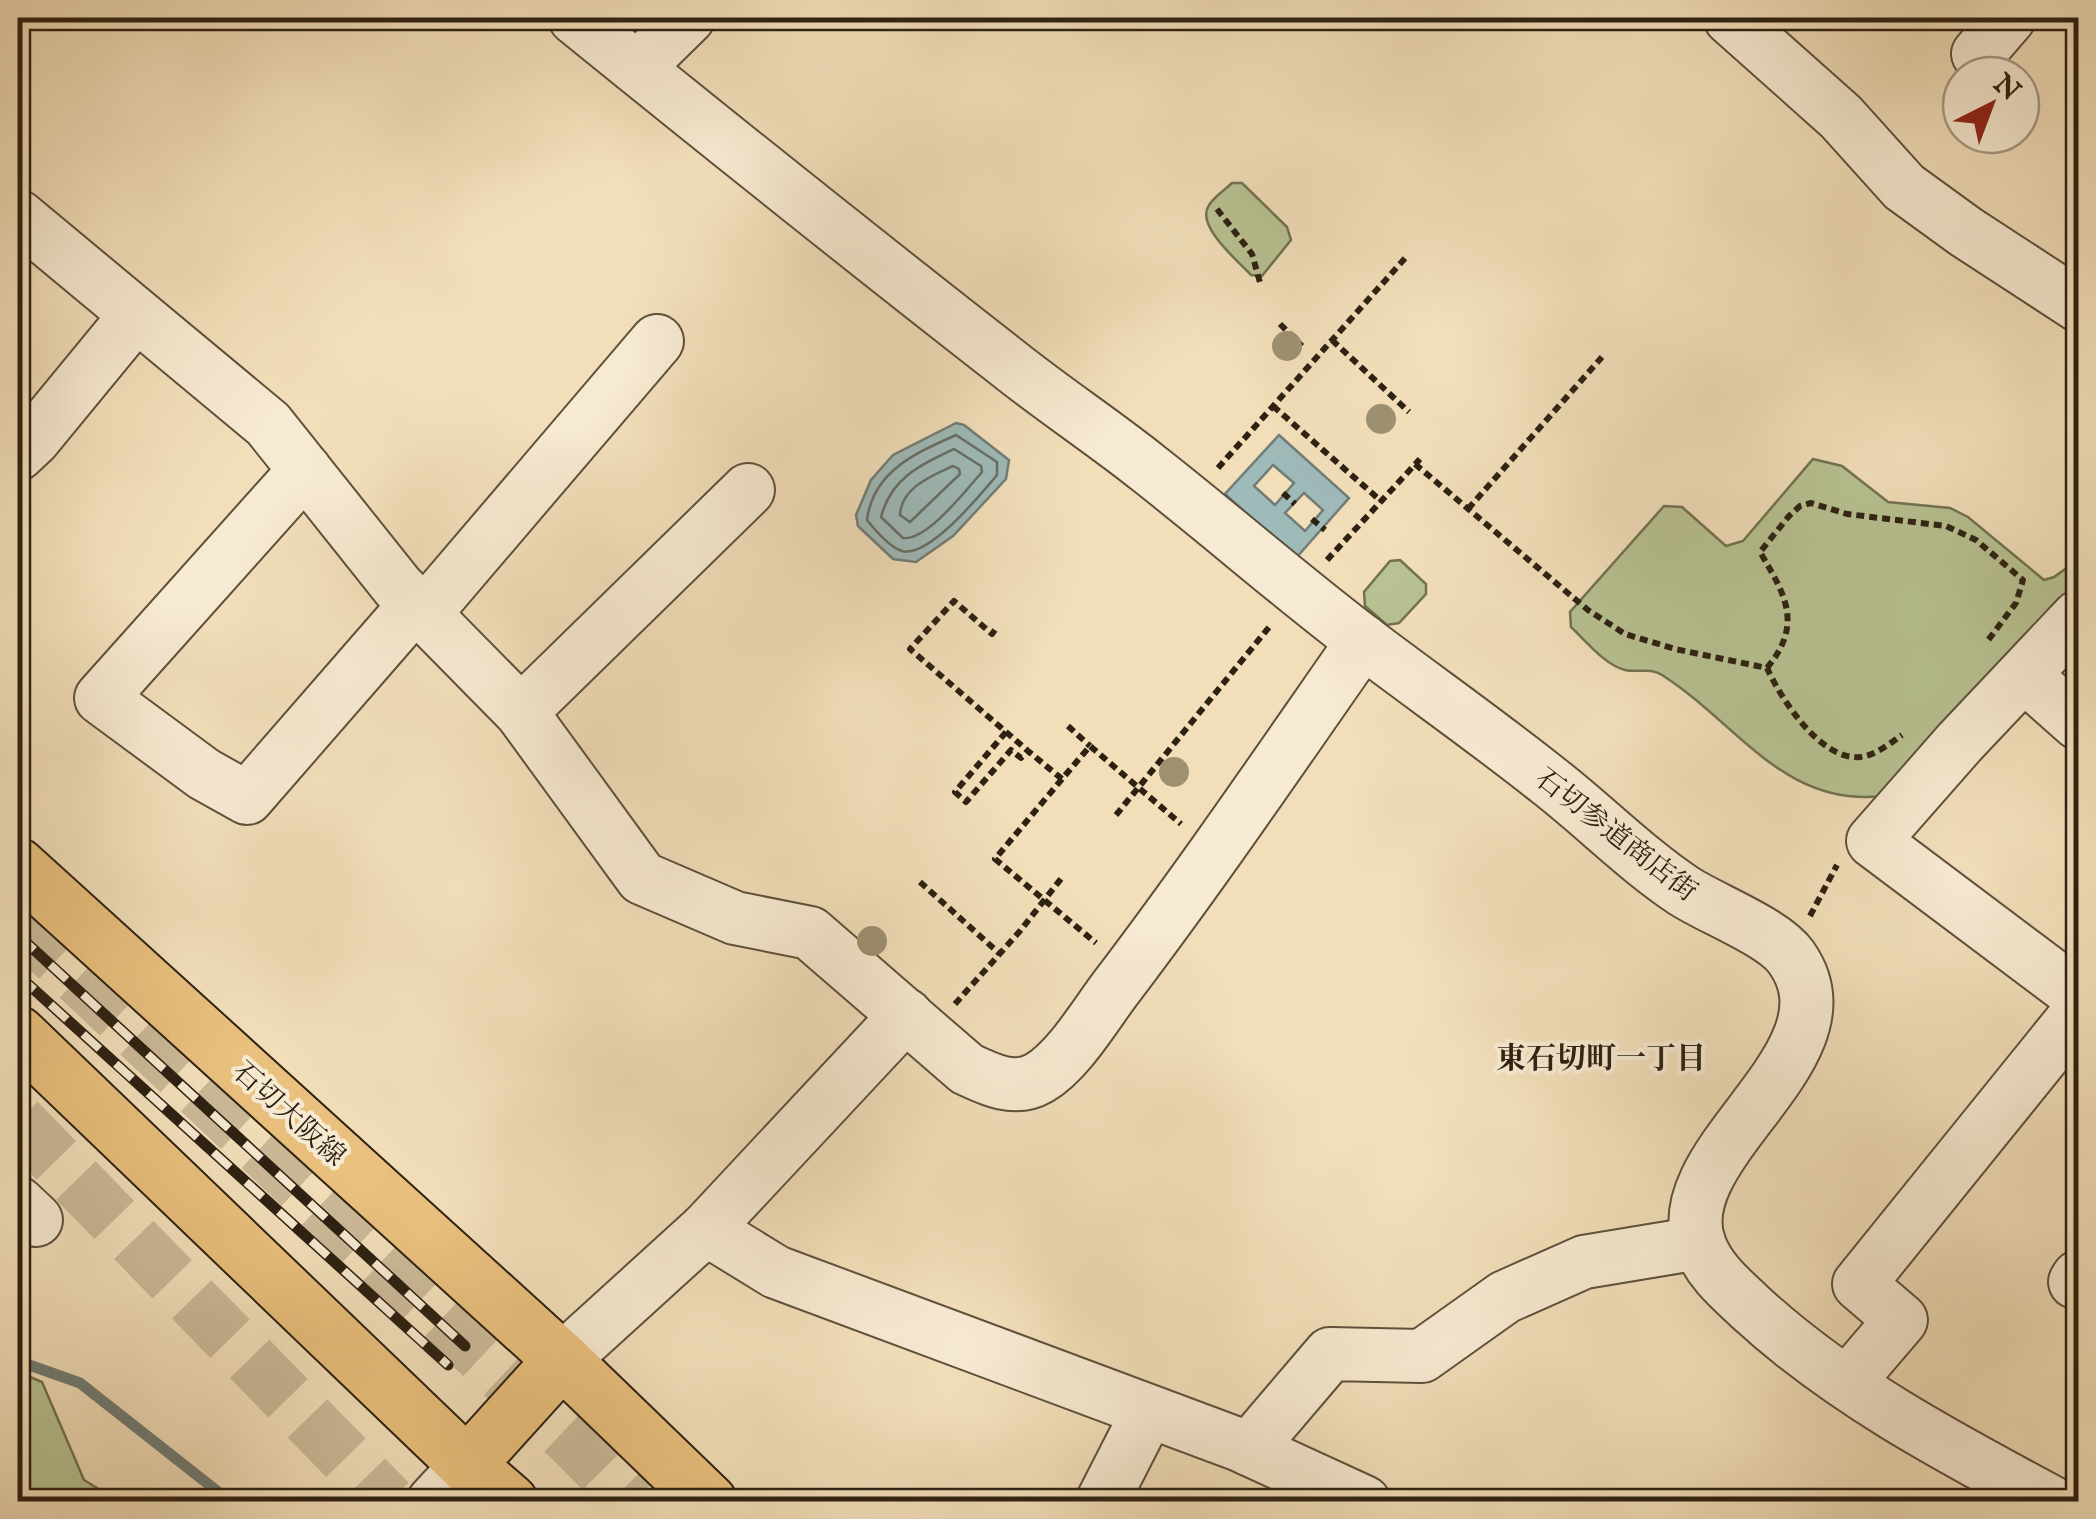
<svg xmlns="http://www.w3.org/2000/svg" width="2096" height="1519" viewBox="0 0 2096 1519" font-family="'IM FELL English','Noto Serif JP',serif">
<rect width="100%" height="100%" fill="#f2dfba"/>
<filter id="stains"><feTurbulence type="fractalNoise" baseFrequency=".002" numOctaves="4"/><feColorMatrix values="0 0 0 0 .2 0 0 0 0 .09 0 0 0 0 .02 0 0 0 .5 -.17"/></filter>
<radialGradient id="worn" r=".72"><stop offset=".6" stop-color="#630" stop-opacity="0"/><stop offset="1" stop-color="#630" stop-opacity=".3"/></radialGradient>
<!-- green -->
<g fill="#b8c292" stroke="#727252" stroke-width="2.5">
<path d="M1232,183H1242L1287,227L1291,240L1262,276L1251,275C1238,261 1197,227 1208,207C1212,198 1225,190 1232,183Z"/>
<path d="M1813,459L1842,466L1888,502L1950,508L1968,517L2044,580L2054,577L2078,560V597L1891,795C1786,812 1739,724 1662,675C1650,667 1637,673 1625,670C1605,665 1586,641 1571,627L1570,612L1664,506L1682,507L1726,546L1743,541Z"/>
<polygon points="1400,560 1426,584 1426,594 1399,623 1387,625 1365,606 1364,592 1390,561"/>
<polygon points="18,1372 42,1382 84,1480 118,1501 18,1501"/>
</g>
<!-- water -->
<g fill="#9ebab9" stroke="#717d76" stroke-width="2.5" fill-rule="evenodd">
<polygon points="956,423 964,425 1009,460 1006,479 953,536 916,562 893,559 858,526 856,515 871,480 893,455"/>
<path d="M1279,435L1349,498L1296,558L1225,494ZM1273,465L1294,483L1275,505L1254,486ZM1304,493L1323,510L1305,531L1285,513Z"/>
</g>
<g fill="none" stroke-linecap="round" stroke-linejoin="round">
<!-- shore -->
<g stroke="#666e66" stroke-width="2.5">
<path d="M956,435L997,462V475C980,495 929,558 902,551C889,547 875,530 867,520C873,471 916,453 956,435Z"/>
<path d="M954,449L981,466L982,472C966,490 927,541 903,538L881,517C891,478 920,465 954,449Z"/>
<path d="M953,466L959,469L960,474L910,522L900,515C901,488 931,476 953,466Z"/>
</g>
<!-- stream -->
<polyline stroke="#717d76" stroke-width="11" points="18,1361 80,1383 231,1502"/>
<!-- highway-tunnel -->
<g stroke="#cbb998" stroke-width="55" stroke-dasharray="55 28" stroke-linecap="butt">
<polyline points="18,921 572,1440 633,1502"/>
<polyline points="18,1121 389,1502"/>
</g>
<!-- minor casing -->
<g stroke="#5e503c" stroke-width="56">
<g id="minor">
<path d="M575,18C718,134 863,250 1009,364C1054,400 1103,432 1148,468C1221,525 1290,586 1364,642C1426,689 1489,733 1549,781C1594,816 1636,859 1684,891C1712,909 1773,932 1791,957C1862,1056 1663,1152 1700,1246C1710,1272 1731,1289 1751,1308C1839,1389 1946,1446 2051,1502"/>
<polyline points="1730,18 1841,117 1904,187 1966,232 2078,305"/>
<polyline points="1978,54 2009,18"/>
<polyline points="637,68 688,18"/>
<path d="M18,216L268,424L398,587L521,712L642,878L735,918L810,933L967,1069C990,1080 1015,1092 1039,1078C1069,1061 1097,1012 1118,985C1203,873 1282,757 1363,641"/>
<polyline points="18,454 34,439 136,315"/>
<polyline points="305,470 101,698 204,774 247,798 415,605"/>
<polyline points="424,614 657,341"/>
<polyline points="2078,617 1960,742 1873,841 2078,995"/>
<polyline points="2025,676 2078,723"/>
<polyline points="521,712 748,490"/>
<polyline points="18,1203 36,1220"/>
<polyline points="706,1229 776,1272 1240,1445 1364,1502"/>
<polyline points="2075,1282 2078,1277"/>
<polyline points="562,1360 706,1229 906,1015"/>
<polyline points="1848,1382 1901,1320 1859,1284 2078,1013"/>
<polyline points="1249,1449 1330,1354 1422,1356 1505,1297 1584,1262 1699,1243"/>
<polyline points="433,1502 467,1465"/>
<polyline points="1102,1502 1148,1412"/>
</g>
</g>
<!-- major casing -->
<g stroke="#2d2112" stroke-width="59">
<g id="major">
<polyline points="18,866 562,1360 709,1502"/>
<polyline points="18,1034 467,1465 510,1502"/>
<polyline points="467,1465 562,1360"/>
</g>
</g>
<!-- path -->
<g stroke="#2d2112" stroke-width="6" stroke-dasharray="8 5" stroke-linecap="butt">
<polyline points="1217,209 1252,254 1261,286"/>
<polyline points="1280,324 1302,346"/>
<polyline points="1332,340 1409,412"/>
<polyline points="1273,406 1381,501"/>
<path d="M1415,464L1588,610L1625,634L1675,649L1767,668C1781,699 1821,761 1860,757C1876,755 1889,744 1902,735"/>
<polyline points="1218,468 1407,256"/>
<polyline points="1283,493 1295,504"/>
<polyline points="1468,509 1602,357"/>
<polyline points="1312,519 1325,530"/>
<polyline points="1327,560 1420,459"/>
<polyline points="995,630 992,634 954,601 910,649 1027,750"/>
<path d="M1767,668C1803,624 1786,596 1760,552L1789,516L1800,506L1811,503L1847,514L1946,526L1976,540L2023,580L2016,603L1986,643"/>
<polyline points="1068,726 1090,746"/>
<polyline points="1006,732 955,792 966,802 1011,750 1021,758 1028,751 1062,779 1090,746 1181,824"/>
<polyline points="1062,779 995,859 1096,943"/>
<polyline points="1116,815 1270,626"/>
<polyline points="920,882 1000,954"/>
<polyline points="1810,916 1837,865"/>
<polyline points="955,1004 1020,931 1064,875"/>
</g>
<!-- minor -->
<use href="#minor" stroke="#f7ead2" stroke-width="52"/>
<!-- major -->
<use href="#major" stroke="#e9c07d" stroke-width="55"/>
<!-- rail casing -->
<g stroke="#2d2112" stroke-width="11">
<g id="rail">
<polyline points="18,935 465,1346"/>
<polyline points="18,975 448,1365"/>
</g>
</g>
<!-- rail -->
<use href="#rail" stroke="#f7ead2" stroke-width="8" stroke-dasharray="22" stroke-linecap="butt"/>
</g>
<!-- trees -->
<g fill="#9d9172">
<circle cx="1287" cy="346" r="15"/>
<circle cx="1381" cy="419" r="15"/>
<circle cx="1174" cy="772" r="15"/>
<circle cx="872" cy="941" r="15"/>
</g>
<g text-anchor="middle" stroke-width="8" stroke-linejoin="round" paint-order="stroke">
<!-- street labels -->
<g font-size="28" fill="#2d2112" stroke="#f7ead2">
<text transform="translate(1617 834) rotate(38)" y="10">石切参道商店街</text>
<text transform="translate(290 1113) rotate(42)" y="10">石切大阪線</text>
</g>
<!-- neighbourhood labels -->
<g font-size="30" font-weight="bold" fill="#2d2112" stroke="#f7ead2">
<text x="1601" y="1068">東石切町一丁目</text>
</g>
</g>
<!-- margin -->
<rect width="2096" height="1519" fill="none" stroke="#f2dfba" stroke-width="60"/>
<rect x="20" y="20" width="2056" height="1479" fill="none" stroke="#2d2112" stroke-width="5"/>
<rect x="30" y="30" width="2036" height="1459" fill="none" stroke="#2d2112" stroke-width="2.5"/>
<!-- north arrow -->
<g transform="translate(1991 105) rotate(42)"><circle r="48" fill="#f7ead2" stroke="#a69a85" stroke-width="2.5"/>
<path d="M0-8L18 38L0 25L-18 38Z" fill="#8f2418"/>
<text y="-15" font-size="28" font-weight="bold" text-anchor="middle" fill="#2d2112">N</text>
</g>
<rect width="100%" height="100%" filter="url(#stains)"/>
<rect width="100%" height="100%" fill="url(#worn)"/>
</svg>
